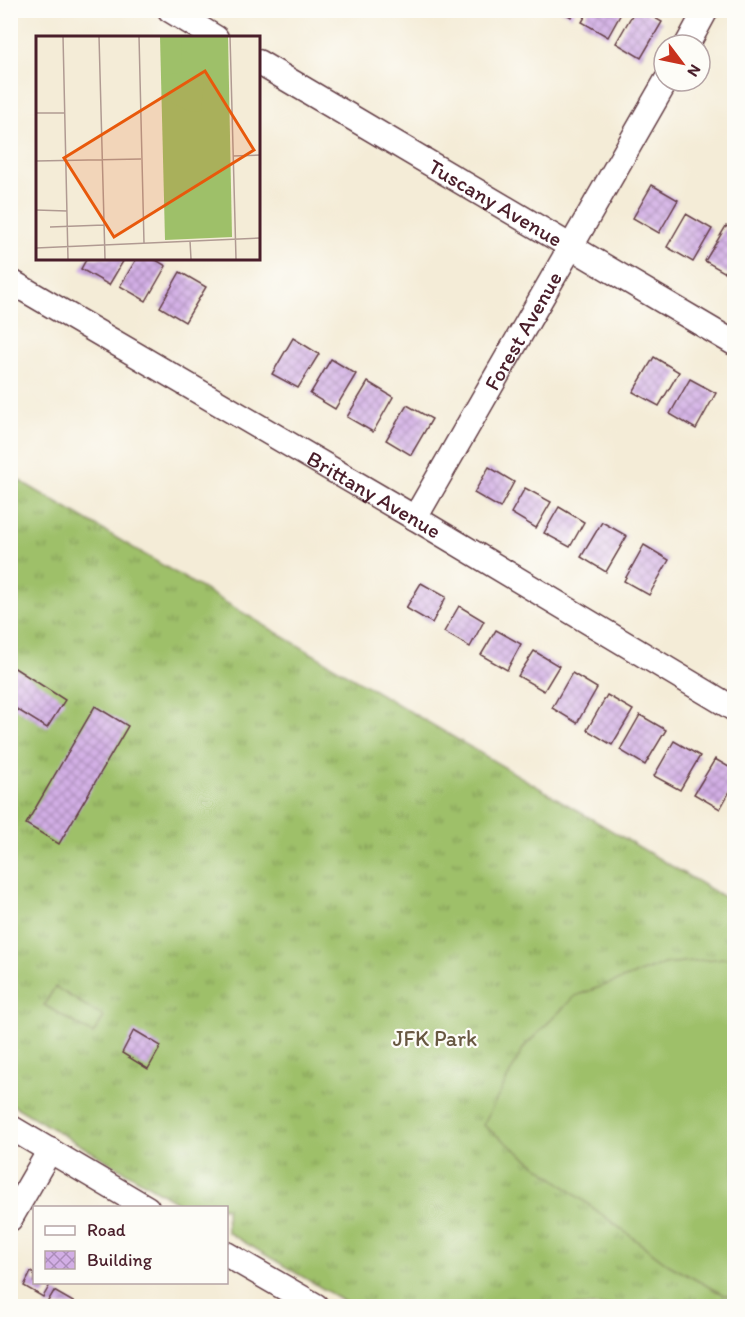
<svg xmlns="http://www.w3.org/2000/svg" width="745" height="1317" viewBox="0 0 745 1317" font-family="Itim,sans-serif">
<defs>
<pattern id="grass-tufts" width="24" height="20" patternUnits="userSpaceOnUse" patternTransform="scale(1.5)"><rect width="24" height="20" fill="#9ec069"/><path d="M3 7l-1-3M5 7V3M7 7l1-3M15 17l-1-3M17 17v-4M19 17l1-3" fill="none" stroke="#839b57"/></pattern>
<pattern id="building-cross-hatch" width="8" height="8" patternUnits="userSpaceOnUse" patternTransform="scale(1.5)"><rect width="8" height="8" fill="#d2aee5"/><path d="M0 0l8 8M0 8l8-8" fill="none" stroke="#ac8dba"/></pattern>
</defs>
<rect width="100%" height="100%" fill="#fdfcf7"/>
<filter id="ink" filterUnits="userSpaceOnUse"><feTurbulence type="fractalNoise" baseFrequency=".0167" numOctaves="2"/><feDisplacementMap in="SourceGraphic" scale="12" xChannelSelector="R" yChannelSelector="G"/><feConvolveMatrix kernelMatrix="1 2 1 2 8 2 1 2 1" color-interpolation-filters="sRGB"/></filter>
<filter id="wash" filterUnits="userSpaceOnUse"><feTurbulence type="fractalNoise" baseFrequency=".008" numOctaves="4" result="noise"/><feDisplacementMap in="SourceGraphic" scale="24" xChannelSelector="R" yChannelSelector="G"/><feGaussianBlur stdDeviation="1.35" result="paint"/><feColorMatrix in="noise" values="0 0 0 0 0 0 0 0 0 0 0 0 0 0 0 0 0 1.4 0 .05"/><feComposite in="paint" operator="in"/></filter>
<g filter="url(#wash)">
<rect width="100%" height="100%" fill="#f4ecd7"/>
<!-- grass -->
<polygon fill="url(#grass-tufts)" stroke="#74704a" stroke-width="1.5" points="10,475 734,903 734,1306 352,1306 227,1232 226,1208 185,1207 11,1104"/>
<!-- pitch -->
<g fill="#9ec069" stroke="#74704a" stroke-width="1.5">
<polygon points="734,957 734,1296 724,1295 669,1265 483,1125 524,1047 575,996 664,964"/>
<polygon points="55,987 104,1017 93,1034 44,1005"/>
</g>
<g id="blocks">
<!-- building -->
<g fill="url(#building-cross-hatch)">
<polygon points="560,10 575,10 571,17"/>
<polygon points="589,10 623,10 608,37 582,22"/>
<polygon points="635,10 641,10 662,22 641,58 616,43"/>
<polygon points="652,185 678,200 659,233 633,218"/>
<polygon points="686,214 712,229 693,262 667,247"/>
<polygon points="726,226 734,231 734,270 731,276 705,261"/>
<polygon points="87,258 125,258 109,285 81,269"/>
<polygon points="137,258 153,258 166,266 146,301 120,286"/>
<polygon points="180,272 206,287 185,322 160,307"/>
<polygon points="293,338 319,354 298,388 272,374"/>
<polygon points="654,357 679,372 659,406 633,392"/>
<polygon points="331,359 356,374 335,409 310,394"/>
<polygon points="690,379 716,393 696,429 670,414"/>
<polygon points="368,382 393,397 373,432 347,417"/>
<polygon points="407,405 432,419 411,455 386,440"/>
<polygon points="489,467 514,482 500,508 474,493"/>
<polygon points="525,488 551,502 536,528 511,513"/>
<polygon points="559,507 584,522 570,547 544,533"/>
<polygon points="602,522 627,536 606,572 581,557"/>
<polygon points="644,545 669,560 649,595 624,581"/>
<polygon points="421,583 446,597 432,623 406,608"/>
<polygon points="459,606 484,621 470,647 444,632"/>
<polygon points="496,630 521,644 507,670 481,655"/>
<polygon points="534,651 559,666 544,691 518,676"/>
<polygon points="10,665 65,700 47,728 10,705"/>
<polygon points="572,673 597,688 577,723 552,708"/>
<polygon points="607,695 633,710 612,745 587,730"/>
<polygon points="95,706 128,726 59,844 26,824"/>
<polygon points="640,715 666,730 645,765 620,750"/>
<polygon points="674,741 700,756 680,790 654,776"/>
<polygon points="715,759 734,770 734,784 720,809 694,794"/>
<polygon points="134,1030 161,1046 148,1069 122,1053"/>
<polygon points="31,1272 34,1274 34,1282 51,1283 43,1297 24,1286"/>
<polygon points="54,1291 75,1303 73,1306 45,1306"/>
</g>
</g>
</g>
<g filter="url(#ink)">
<use href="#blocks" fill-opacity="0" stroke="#643e45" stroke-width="1.5"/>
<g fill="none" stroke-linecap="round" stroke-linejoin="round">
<!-- minor casing -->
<g stroke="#643e45" stroke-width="27">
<g id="minor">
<polyline points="170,10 216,38"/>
<polyline points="687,45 706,10"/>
<path id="s1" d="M258,62L734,343"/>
<path id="s2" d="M10,281L415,518L734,709"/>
<path id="s3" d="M415,518L666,81"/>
<polyline points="10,1127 147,1208"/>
<polyline points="10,1219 50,1150"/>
<polyline points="226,1254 316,1306"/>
</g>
</g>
<!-- minor -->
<use href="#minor" stroke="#fff" stroke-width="24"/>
</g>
</g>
<g text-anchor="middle" stroke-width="4.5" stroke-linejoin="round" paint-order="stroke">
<!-- street labels -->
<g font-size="22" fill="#4a1f2b" stroke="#fdfcf7">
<text dy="8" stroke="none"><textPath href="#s1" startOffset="276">Tuscany Avenue</textPath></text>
<text dy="8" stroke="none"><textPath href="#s3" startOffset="216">Forest Avenue</textPath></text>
<text dy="8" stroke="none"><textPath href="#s2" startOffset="422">Brittany Avenue</textPath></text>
</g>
<!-- park labels -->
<g font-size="22" fill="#675741" stroke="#fdfcf7">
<text x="435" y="1046">JFK Park</text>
</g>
</g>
<!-- overview -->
<g transform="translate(36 36)">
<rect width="224" height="224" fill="#f4ecd7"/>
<path d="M124,0H192L196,201L129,204Z" fill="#9ec069"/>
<path d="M129,0H145L146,28H129ZM157,35L167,36L168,46L165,75L155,76L136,67L126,46L128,39Z" fill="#9ec069"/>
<path fill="none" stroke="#b09a92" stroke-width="1.5" d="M27,0L32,223M63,0L69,223M103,0L108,207M194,0L200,223M0,77H29M197,120L224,119M0,125L105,123M0,174L31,175M14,191L68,189M154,205L155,223M0,212L224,202"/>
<path fill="#e8590c" fill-opacity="0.15" stroke="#e8590c" stroke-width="3" d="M169,35L218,114L78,201L28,122Z"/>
<rect width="224" height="224" fill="none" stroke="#4a1f2b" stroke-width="3"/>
</g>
<!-- margin -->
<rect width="745" height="1317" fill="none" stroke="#fdfcf7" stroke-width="36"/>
<!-- legend -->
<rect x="33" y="1206" width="195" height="78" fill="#fdfcf7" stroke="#b5a4a5" stroke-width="1.5"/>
<rect x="45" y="1226" width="30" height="9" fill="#ffffff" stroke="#b5a4a5" stroke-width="1.5"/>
<text x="87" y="1236" font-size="18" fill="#4a1f2b">Road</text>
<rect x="45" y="1251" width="30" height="18" fill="url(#building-cross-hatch)" stroke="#b5a4a5" stroke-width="1.5"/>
<text x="87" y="1266" font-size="18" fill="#4a1f2b">Building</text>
<!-- north arrow -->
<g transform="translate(682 63) rotate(122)"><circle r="28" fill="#fdfcf7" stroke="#b5a4a5" stroke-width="1.5"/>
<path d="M0-4.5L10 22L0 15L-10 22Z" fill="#c8321e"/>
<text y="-9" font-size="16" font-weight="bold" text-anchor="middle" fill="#4a1f2b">N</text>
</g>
</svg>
